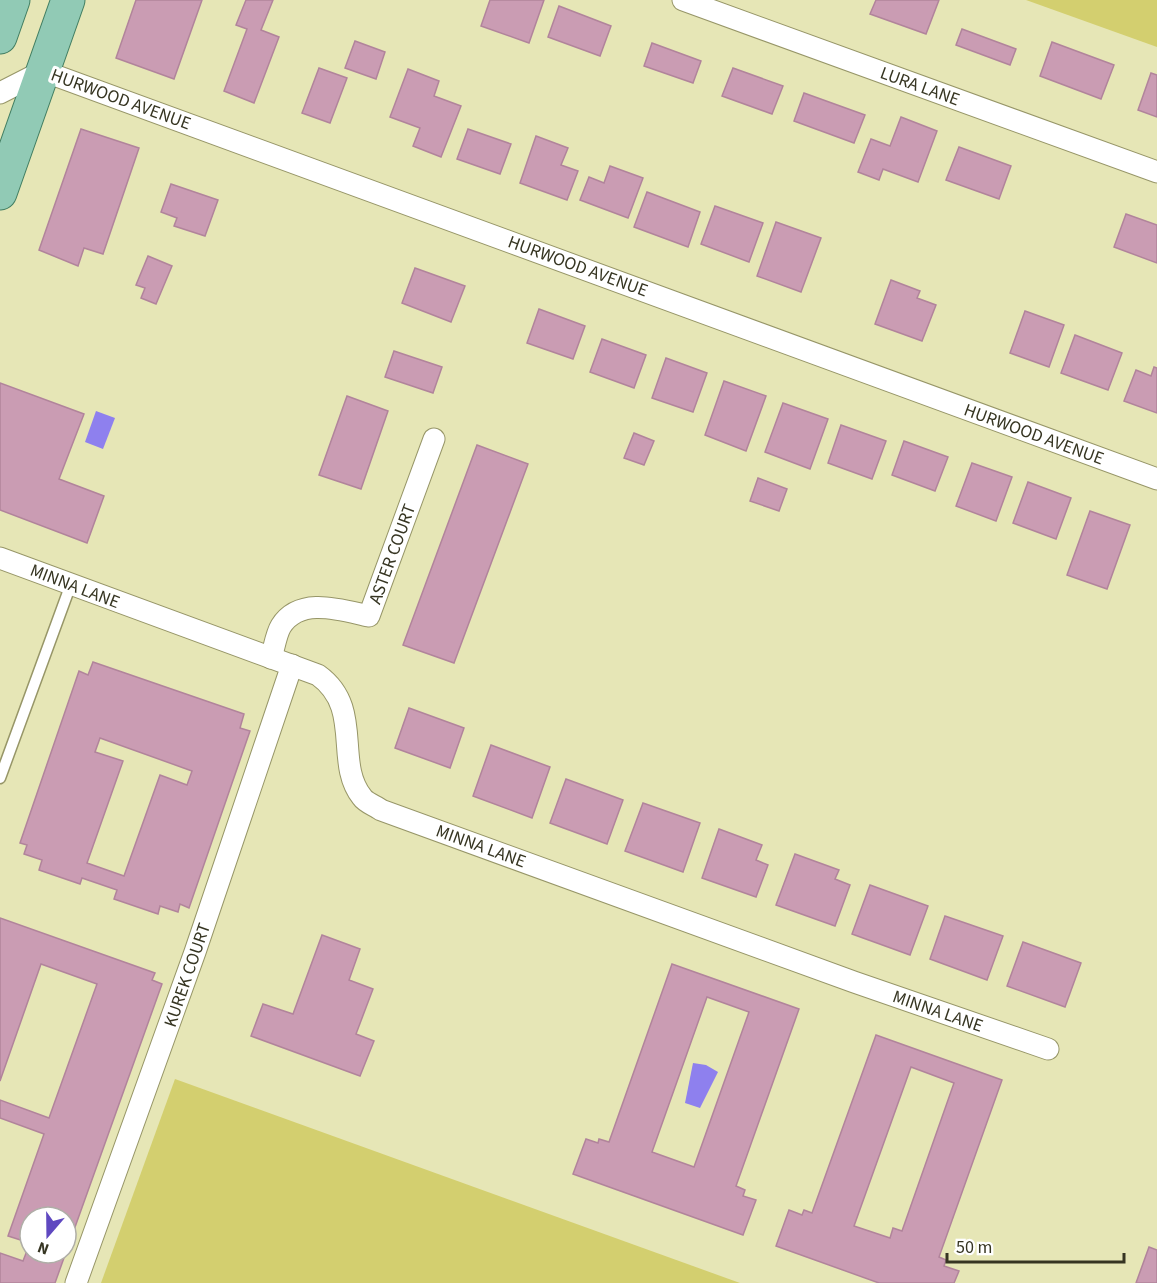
<svg xmlns="http://www.w3.org/2000/svg" width="1157" height="1283" viewBox="0 0 1157 1283" font-family="'Source Sans 3',sans-serif">
<rect width="100%" height="100%" fill="#e6e6b6"/>
<!-- green -->
<g fill="#d3cf6f">
<polygon points="1026,0 1157,0 1157,47"/>
<polygon points="175,1079 740,1283 101,1283"/>
</g>
<!-- water -->
<g fill="#8e80ee">
<polygon points="96,411 115,418 103,449 85,442"/>
<polygon points="693,1063 706,1065 718,1072 700,1108 685,1103"/>
</g>
<!-- building -->
<g fill="#ca9cb3" stroke="#b1849b" stroke-width="1.5" fill-rule="evenodd">
<polygon points="136,0 202,0 174,79 116,58"/>
<polygon points="246,0 273,0 261,30 279,37 254,103 224,91 247,29 236,25"/>
<polygon points="490,0 544,0 529,43 481,26"/>
<polygon points="876,0 939,0 926,34 870,14"/>
<polygon points="559,6 611,26 600,56 548,37"/>
<polygon points="962,29 1016,49 1010,65 956,45"/>
<polygon points="355,41 385,52 376,79 345,68"/>
<polygon points="1052,42 1114,65 1101,99 1040,76"/>
<polygon points="652,43 701,61 693,83 644,66"/>
<polygon points="319,68 347,78 330,123 302,113"/>
<polygon points="733,68 783,86 772,114 722,96"/>
<polygon points="408,69 439,81 434,96 461,106 441,157 413,146 420,128 390,117"/>
<polygon points="1151,73 1157,75 1157,117 1138,110"/>
<polygon points="804,93 865,115 854,143 794,121"/>
<polygon points="901,117 937,131 918,182 883,169 879,180 858,172 871,139 890,146"/>
<polygon points="81,129 139,148 103,254 84,248 78,266 39,250"/>
<polygon points="468,129 511,144 500,174 457,159"/>
<polygon points="536,136 568,148 561,165 578,171 567,200 520,183"/>
<polygon points="959,147 1011,166 999,199 946,180"/>
<polygon points="610,166 643,178 628,218 580,200 589,177 604,183"/>
<polygon points="171,184 218,200 205,236 174,226 177,218 161,212"/>
<polygon points="647,192 700,212 688,247 634,227"/>
<polygon points="715,206 763,223 749,262 701,244"/>
<polygon points="1126,214 1157,225 1157,263 1114,247"/>
<polygon points="776,222 821,238 801,292 757,276"/>
<polygon points="148,256 172,266 156,304 141,298 145,288 136,285"/>
<polygon points="415,268 465,286 451,322 402,303"/>
<polygon points="891,280 920,291 917,298 936,305 922,341 875,324"/>
<polygon points="539,309 585,326 573,359 527,343"/>
<polygon points="1025,311 1064,325 1049,367 1010,353"/>
<polygon points="1075,335 1122,353 1108,390 1061,373"/>
<polygon points="602,339 646,355 634,388 590,372"/>
<polygon points="394,351 442,367 433,393 385,377"/>
<polygon points="666,358 707,373 693,412 652,398"/>
<polygon points="1154,367 1157,368 1157,413 1124,401 1136,370 1151,376"/>
<polygon points="724,381 766,396 746,451 705,435"/>
<polygon points="0,383 84,414 59,479 104,496 87,543 0,510"/>
<polygon points="347,396 388,411 361,489 319,475"/>
<polygon points="783,403 828,419 810,469 765,452"/>
<polygon points="841,425 886,441 872,479 828,463"/>
<polygon points="634,433 654,441 644,465 624,458"/>
<polygon points="904,441 948,457 935,491 892,475"/>
<polygon points="477,445 528,464 454,663 403,645"/>
<polygon points="972,463 1012,477 996,521 956,506"/>
<polygon points="758,478 787,489 779,511 750,501"/>
<polygon points="1028,482 1071,498 1056,539 1013,523"/>
<polygon points="1090,511 1130,525 1107,589 1067,575"/>
<path d="M93,662L244,714L240,728L250,731L189,908L180,904L178,912L160,906L158,914L114,899L117,890L82,878L80,884L39,870L42,860L24,854L27,845L20,843L79,671L88,675ZM100,738L192,771L187,785L160,775L124,876L87,863L123,761L95,752Z"/>
<polygon points="409,708 464,728 450,768 395,748"/>
<polygon points="491,745 550,767 532,818 473,796"/>
<polygon points="566,779 623,800 607,844 550,823"/>
<polygon points="643,803 700,823 683,872 625,851"/>
<polygon points="719,829 762,845 756,860 768,865 756,897 702,878"/>
<polygon points="795,854 839,870 835,879 850,885 835,926 776,905"/>
<polygon points="870,885 928,906 910,955 852,934"/>
<polygon points="945,916 1003,936 987,980 930,959"/>
<path d="M0,918L155,973L152,980L162,984L55,1283H0V1253L23,1261L30,1243L8,1236L44,1134L0,1118V1100L49,1118L97,984L41,964L0,1081ZM30,1217H66V1253H30Z"/>
<polygon points="322,935 360,949 349,980 373,989 356,1034 374,1041 360,1076 251,1036 263,1004 293,1014"/>
<polygon points="1023,942 1081,963 1065,1007 1007,986"/>
<path d="M672,964L799,1009L736,1186L745,1190L743,1196L756,1200L743,1235L573,1174L586,1139L598,1143L599,1139L609,1142ZM707,997L749,1012L694,1167L652,1152Z"/>
<path d="M876,1035L1002,1080L939,1257L946,1260L944,1266L959,1271L954,1283H879L776,1246L789,1210L802,1215L804,1210L812,1213ZM911,1067L954,1083L902,1231L893,1228L890,1238L854,1226Z"/>
<polygon points="1149,1247 1157,1250 1157,1283 1136,1283"/>
</g>
<g fill="none" stroke-linecap="round" stroke-linejoin="round">
<!-- service casing -->
<g stroke="#979668" stroke-width="13">
<polyline id="service" points="0,778 71,584"/>
</g>
<!-- minor casing -->
<g stroke="#979668" stroke-width="23">
<g id="minor">
<polyline points="683,0 1157,172"/>
<polyline points="0,93 43,71 1157,479"/>
<path d="M0,558L318,675C364,708 334,762 362,797C366,803 376,806 381,810L854,982L1048,1049"/>
<path d="M271,658C274,649 276,634 281,626C300,596 341,610 369,616L434,439"/>
<polyline points="76,1283 195,952 292,665"/>
</g>
</g>
<!-- primary casing -->
<g stroke="#427e62" stroke-width="35">
<g id="primary">
<polyline points="0,37 13,0"/>
<polyline points="0,193 68,0"/>
</g>
</g>
<!-- service -->
<use href="#service" stroke="#fff" stroke-width="10"/>
<!-- minor -->
<use href="#minor" stroke="#fff" stroke-width="21"/>
<!-- primary -->
<use href="#primary" stroke="#91cab5" stroke-width="33"/>
</g>
<g text-anchor="middle" stroke-width="6" stroke-linejoin="round" paint-order="stroke">
<!-- street labels -->
<g font-size="18" fill="#363522" stroke="#fff">
<text transform="translate(920 86) rotate(20)" y="6">LURA LANE</text>
<text transform="translate(121 99) rotate(20)" y="6">HURWOOD AVENUE</text>
<text transform="translate(578 266) rotate(20)" y="6">HURWOOD AVENUE</text>
<text transform="translate(1034 434) rotate(20)" y="6">HURWOOD AVENUE</text>
<text transform="translate(392 554) rotate(-70)" y="6">ASTER COURT</text>
<text transform="translate(75 586) rotate(21)" y="6">MINNA LANE</text>
<text transform="translate(481 846) rotate(20)" y="6">MINNA LANE</text>
<text transform="translate(187 975) rotate(-71)" y="6">KUREK COURT</text>
<text transform="translate(938 1011) rotate(19)" y="6">MINNA LANE</text>
</g>
</g>
<!-- north arrow -->
<g transform="translate(48 1235) rotate(200)"><circle r="28" fill="#ffffff" stroke="#afaea7" stroke-width="1.5"/>
<path d="M0-4.5L10 22L0 15L-10 22Z" fill="#5f48c0"/>
<text y="-9" font-size="16" font-weight="bold" text-anchor="middle" fill="#363522">N</text>
</g>
<!-- scale -->
<path d="M947 1253v9h177v-9" fill="none" stroke="#363522" stroke-width="3"/>
<text x="956" y="1253" font-size="18" fill="#363522" stroke="#ffffff" stroke-width="4.5" paint-order="stroke">50 m</text>
</svg>
